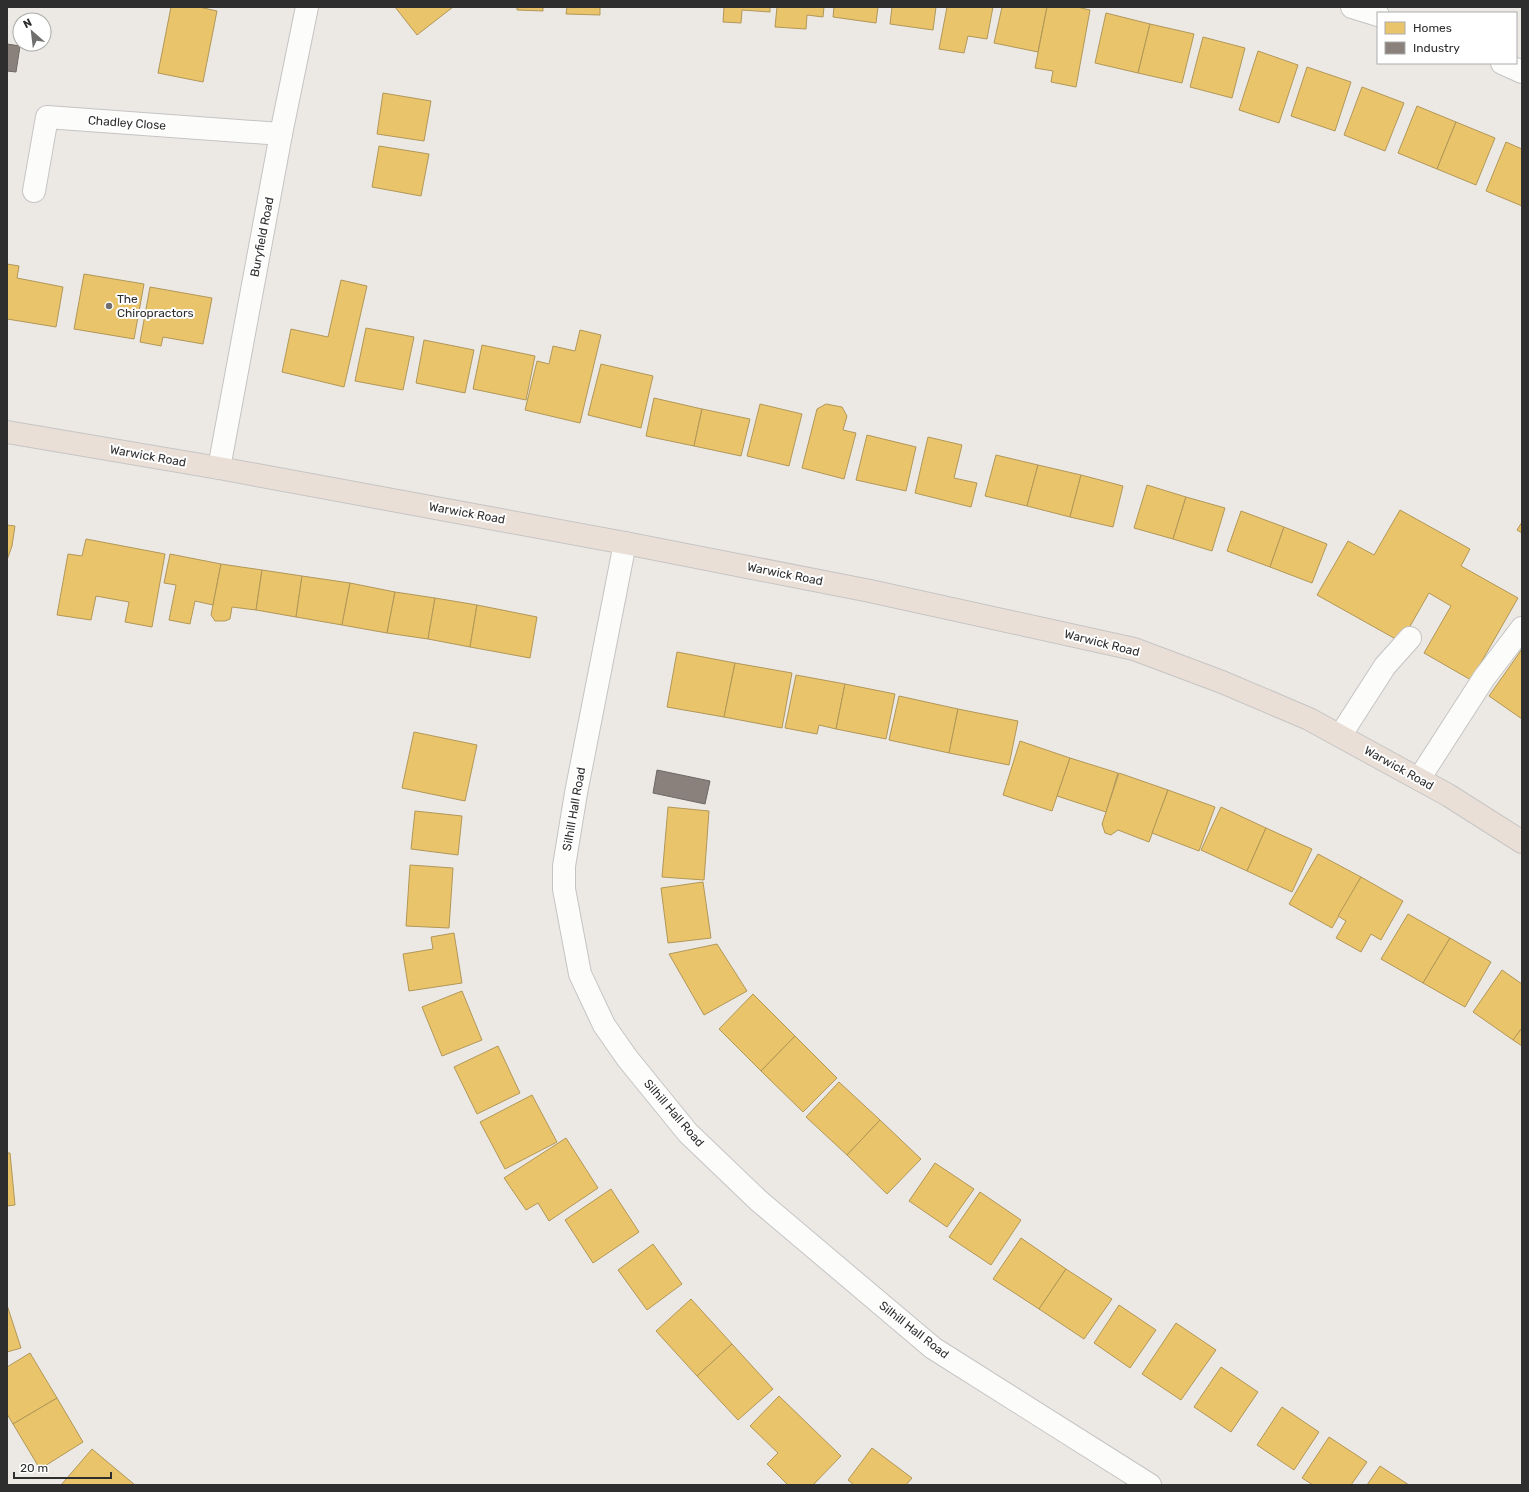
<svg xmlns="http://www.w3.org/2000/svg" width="1529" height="1492" viewBox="0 0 1529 1492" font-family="Rubik,sans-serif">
<rect width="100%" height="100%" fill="#ece8e4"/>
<!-- homes -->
<g fill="#e9c46a" stroke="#b19758">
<polygon points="171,7 199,7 217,11 203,82 158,73"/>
<polygon points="395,7 453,7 417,35"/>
<polygon points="517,7 543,7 543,11 517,10"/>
<polygon points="567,7 600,7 600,15 566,14"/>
<polygon points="724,7 770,7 770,12 742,10 741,23 723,22"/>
<polygon points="777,7 824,7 823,17 807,15 806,29 775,27"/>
<polygon points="834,7 878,7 876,23 833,17"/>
<polygon points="892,7 936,7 933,30 890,24"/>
<polygon points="947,7 993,7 987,39 968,36 964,53 939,49"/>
<polygon points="1002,7 1047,7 1038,52 994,43"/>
<polygon points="1047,7 1077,7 1090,10 1076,87 1051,82 1053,71 1035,68"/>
<polygon points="1106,13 1150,24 1138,73 1095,63"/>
<polygon points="1150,24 1194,34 1182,83 1138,73"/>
<polygon points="1203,37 1245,48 1232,98 1190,87"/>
<polygon points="1258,51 1298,65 1279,123 1239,110"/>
<polygon points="1307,67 1351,82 1335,131 1291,116"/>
<polygon points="1362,87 1404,103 1385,151 1344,135"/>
<polygon points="383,93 431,101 424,141 377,134"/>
<polygon points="1417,106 1456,122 1437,169 1398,153"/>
<polygon points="1456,122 1495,138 1476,185 1437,169"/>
<polygon points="1506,142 1522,149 1522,206 1486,191"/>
<polygon points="379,146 429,154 421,196 372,187"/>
<polygon points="7,264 19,266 17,278 63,287 56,327 7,319"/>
<polygon points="84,274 144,284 134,339 74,329"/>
<polygon points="341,280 367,286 344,387 282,372 291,329 328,337"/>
<polygon points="150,287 212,298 203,344 163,337 161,346 140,342"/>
<polygon points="366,328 414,337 403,390 355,381"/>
<polygon points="580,330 601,335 580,423 525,410 537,361 549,364 553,346 575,351"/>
<polygon points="424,340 474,350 465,393 416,383"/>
<polygon points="482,345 535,356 526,400 473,389"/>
<polygon points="601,364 653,376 641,428 588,415"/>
<polygon points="654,398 702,409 694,446 646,436"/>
<polygon points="760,404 802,414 789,466 747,456"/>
<polygon points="826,404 842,407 847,416 843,430 856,433 844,479 802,468 817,409"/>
<polygon points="702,409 750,419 741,456 694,446"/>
<polygon points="867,435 916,447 906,491 856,480"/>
<polygon points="928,437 962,445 954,478 977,483 971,507 915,493"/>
<polygon points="996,455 1038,465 1027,506 985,496"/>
<polygon points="1038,465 1081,475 1070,517 1027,506"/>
<polygon points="1081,475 1123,486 1113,527 1070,517"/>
<polygon points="1147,485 1186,497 1173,539 1134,528"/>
<polygon points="1186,497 1225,508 1212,551 1173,539"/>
<polygon points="1400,510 1470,549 1461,566 1518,598 1471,680 1424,653 1451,606 1429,593 1401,642 1317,595 1348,541 1374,555"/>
<polygon points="1241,511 1284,527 1270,567 1227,551"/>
<polygon points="1522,522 1522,533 1517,530"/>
<polygon points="7,525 15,526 12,546 7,560"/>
<polygon points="1284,527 1327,544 1312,583 1270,567"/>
<polygon points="86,539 165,554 152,627 125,622 129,602 96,596 91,620 57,615 68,554 82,556"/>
<polygon points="170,554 221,564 213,605 195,601 190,624 169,620 176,585 164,583"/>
<polygon points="221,564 262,570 256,610 232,607 230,619 225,621 215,621 211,615"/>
<polygon points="262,570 302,576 296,617 256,610"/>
<polygon points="302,576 350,583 342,625 296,617"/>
<polygon points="350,583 395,592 387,633 342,625"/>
<polygon points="395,592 435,598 428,639 387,633"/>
<polygon points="435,598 477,605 470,647 428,639"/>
<polygon points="477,605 537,617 530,658 470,647"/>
<polygon points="1522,649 1522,719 1489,696"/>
<polygon points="677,652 735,663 724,717 667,707"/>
<polygon points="735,663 792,673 782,728 724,717"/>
<polygon points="796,675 845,684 836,729 819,725 817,734 785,728"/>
<polygon points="845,684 895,694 886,739 836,729"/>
<polygon points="899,696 958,709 949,753 889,740"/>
<polygon points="958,709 1018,721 1009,765 949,753"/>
<polygon points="414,732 477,745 465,801 402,788"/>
<polygon points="1020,741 1070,758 1052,811 1003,795"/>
<polygon points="1070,758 1118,773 1106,812 1057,796"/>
<polygon points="1119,773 1168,790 1149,842 1118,830 1111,835 1105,833 1102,824"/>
<polygon points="1168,790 1215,807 1199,851 1152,833"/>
<polygon points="668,807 709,811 704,880 662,877"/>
<polygon points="1221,807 1266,828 1247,871 1201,850"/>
<polygon points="415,811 462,816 458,855 411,849"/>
<polygon points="1266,828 1312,849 1292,892 1247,871"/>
<polygon points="1318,854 1361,877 1332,928 1289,904"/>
<polygon points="410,865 453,868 449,928 406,926"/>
<polygon points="1361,877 1403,901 1381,940 1371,934 1361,952 1336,938 1346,921 1338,916"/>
<polygon points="703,882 711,938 668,943 661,888"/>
<polygon points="1408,914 1450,938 1423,983 1381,959"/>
<polygon points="454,933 462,983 409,991 403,954 433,949 431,937"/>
<polygon points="1450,938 1491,962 1465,1007 1423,983"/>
<polygon points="717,944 747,991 704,1015 669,954"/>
<polygon points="1502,970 1522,984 1522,1028 1513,1040 1473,1012"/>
<polygon points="462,991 482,1040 442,1056 422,1007"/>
<polygon points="753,994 795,1036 761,1071 719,1029"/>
<polygon points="1522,1028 1522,1046 1513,1040"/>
<polygon points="795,1036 837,1078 803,1112 761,1071"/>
<polygon points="498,1046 520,1093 477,1114 454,1067"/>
<polygon points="839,1082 880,1120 847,1155 806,1117"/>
<polygon points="532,1095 557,1142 505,1169 480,1122"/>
<polygon points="880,1120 921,1159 887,1194 847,1155"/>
<polygon points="566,1138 598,1188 549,1221 538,1203 526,1210 504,1178"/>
<polygon points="7,1153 10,1153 15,1205 7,1206"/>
<polygon points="935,1163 974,1189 947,1227 909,1201"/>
<polygon points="611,1189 639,1232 593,1263 565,1220"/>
<polygon points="980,1192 1021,1220 991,1265 949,1237"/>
<polygon points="1021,1238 1066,1269 1039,1309 993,1279"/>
<polygon points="653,1244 682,1284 647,1310 618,1270"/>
<polygon points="1066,1269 1112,1299 1084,1339 1039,1309"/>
<polygon points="691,1299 732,1344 697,1376 656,1331"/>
<polygon points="7,1305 21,1348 7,1352"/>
<polygon points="1119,1305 1156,1330 1130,1368 1094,1343"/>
<polygon points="1176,1323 1216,1350 1181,1400 1142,1374"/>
<polygon points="732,1344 773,1389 738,1420 697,1376"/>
<polygon points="30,1353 57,1398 13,1424 7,1414 7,1367"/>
<polygon points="1221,1367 1258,1392 1231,1432 1194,1407"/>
<polygon points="779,1396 841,1456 813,1485 788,1485 767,1464 778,1453 750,1426"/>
<polygon points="57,1398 83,1442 40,1469 13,1424"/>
<polygon points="1282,1407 1319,1432 1294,1470 1257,1445"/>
<polygon points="1329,1437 1367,1462 1351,1485 1313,1485 1302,1478"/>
<polygon points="872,1448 912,1478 906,1485 854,1485 848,1480"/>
<polygon points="92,1449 135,1485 61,1485"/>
<polygon points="1380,1466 1409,1485 1367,1485"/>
</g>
<!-- industry -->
<g fill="#8a817c" stroke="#6e6865">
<polygon points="7,44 20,46 16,72 7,71"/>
<polygon points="657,770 710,781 705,804 653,793"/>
</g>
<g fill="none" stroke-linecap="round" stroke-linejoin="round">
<!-- minor casing -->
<g stroke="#c5c4c5" stroke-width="24">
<g id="minor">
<polyline points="1352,7 1378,15"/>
<polyline points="1502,63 1522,72"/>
<polyline points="34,191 47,117 281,134"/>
<polyline points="219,468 281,134 307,7"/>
<polyline points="625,543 576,793 564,866 564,889 580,974 604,1025 627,1058 688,1133 759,1201 933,1348 1150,1485"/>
<polyline points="1340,736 1385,666 1410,638"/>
<polyline points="1419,779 1484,678 1522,628"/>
</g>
</g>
<!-- highway casing -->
<g stroke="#c6c5c4" stroke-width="24">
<polyline id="highway" points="7,432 219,468 625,543 870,591 1134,649 1222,682 1309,719 1448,795 1522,842"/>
</g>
<!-- minor -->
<use href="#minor" stroke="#fcfcfb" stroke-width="22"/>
<!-- highway -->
<use href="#highway" stroke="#eadfd6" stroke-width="22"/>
</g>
<!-- markers -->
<circle fill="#706f6e" stroke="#fff" stroke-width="1.5" cx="109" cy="306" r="4"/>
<g text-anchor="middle" stroke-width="4" stroke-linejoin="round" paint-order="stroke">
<!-- street labels -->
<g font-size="12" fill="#2e2e2e" stroke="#fff">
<text transform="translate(127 123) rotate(4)" y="4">Chadley Close</text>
<text transform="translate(262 237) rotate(-79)" y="4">Buryfield Road</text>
<text transform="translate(148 456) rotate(10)" y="4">Warwick Road</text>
<text transform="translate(467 513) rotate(10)" y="4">Warwick Road</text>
<text transform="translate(785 574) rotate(11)" y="4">Warwick Road</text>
<text transform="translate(1102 643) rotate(14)" y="4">Warwick Road</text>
<text transform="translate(1399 768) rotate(29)" y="4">Warwick Road</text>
<text transform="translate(574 809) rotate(-80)" y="4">Silhill Hall Road</text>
<text transform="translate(674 1113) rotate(49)" y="4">Silhill Hall Road</text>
<text transform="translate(914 1330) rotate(38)" y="4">Silhill Hall Road</text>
</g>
<!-- poi labels -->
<g font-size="12" fill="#2e2e2e" stroke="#fff" text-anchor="start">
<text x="117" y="303">The<tspan x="117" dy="14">Chiropractors</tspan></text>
</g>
</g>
<!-- border -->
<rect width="1529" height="1492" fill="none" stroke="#2e2e2e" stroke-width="16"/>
<!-- legend -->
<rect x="1377" y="12" width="140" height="52" fill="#ffffff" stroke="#ababab"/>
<rect x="1385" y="22" width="20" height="12" fill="#e9c46a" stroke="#ababab"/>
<text x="1413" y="32" font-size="12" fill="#2e2e2e">Homes</text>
<rect x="1385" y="42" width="20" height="12" fill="#8a817c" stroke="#ababab"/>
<text x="1413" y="52" font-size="12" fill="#2e2e2e">Industry</text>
<!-- north arrow -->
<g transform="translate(32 32) rotate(332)"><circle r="19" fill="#ffffff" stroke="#ababab"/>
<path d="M0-3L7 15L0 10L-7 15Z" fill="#706f6e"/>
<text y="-6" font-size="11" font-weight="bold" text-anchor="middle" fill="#2e2e2e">N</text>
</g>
<!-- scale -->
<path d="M14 1472v6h97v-6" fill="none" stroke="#2e2e2e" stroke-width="2"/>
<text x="20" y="1472" font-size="12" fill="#2e2e2e" stroke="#ffffff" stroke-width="3" paint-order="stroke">20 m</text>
</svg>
